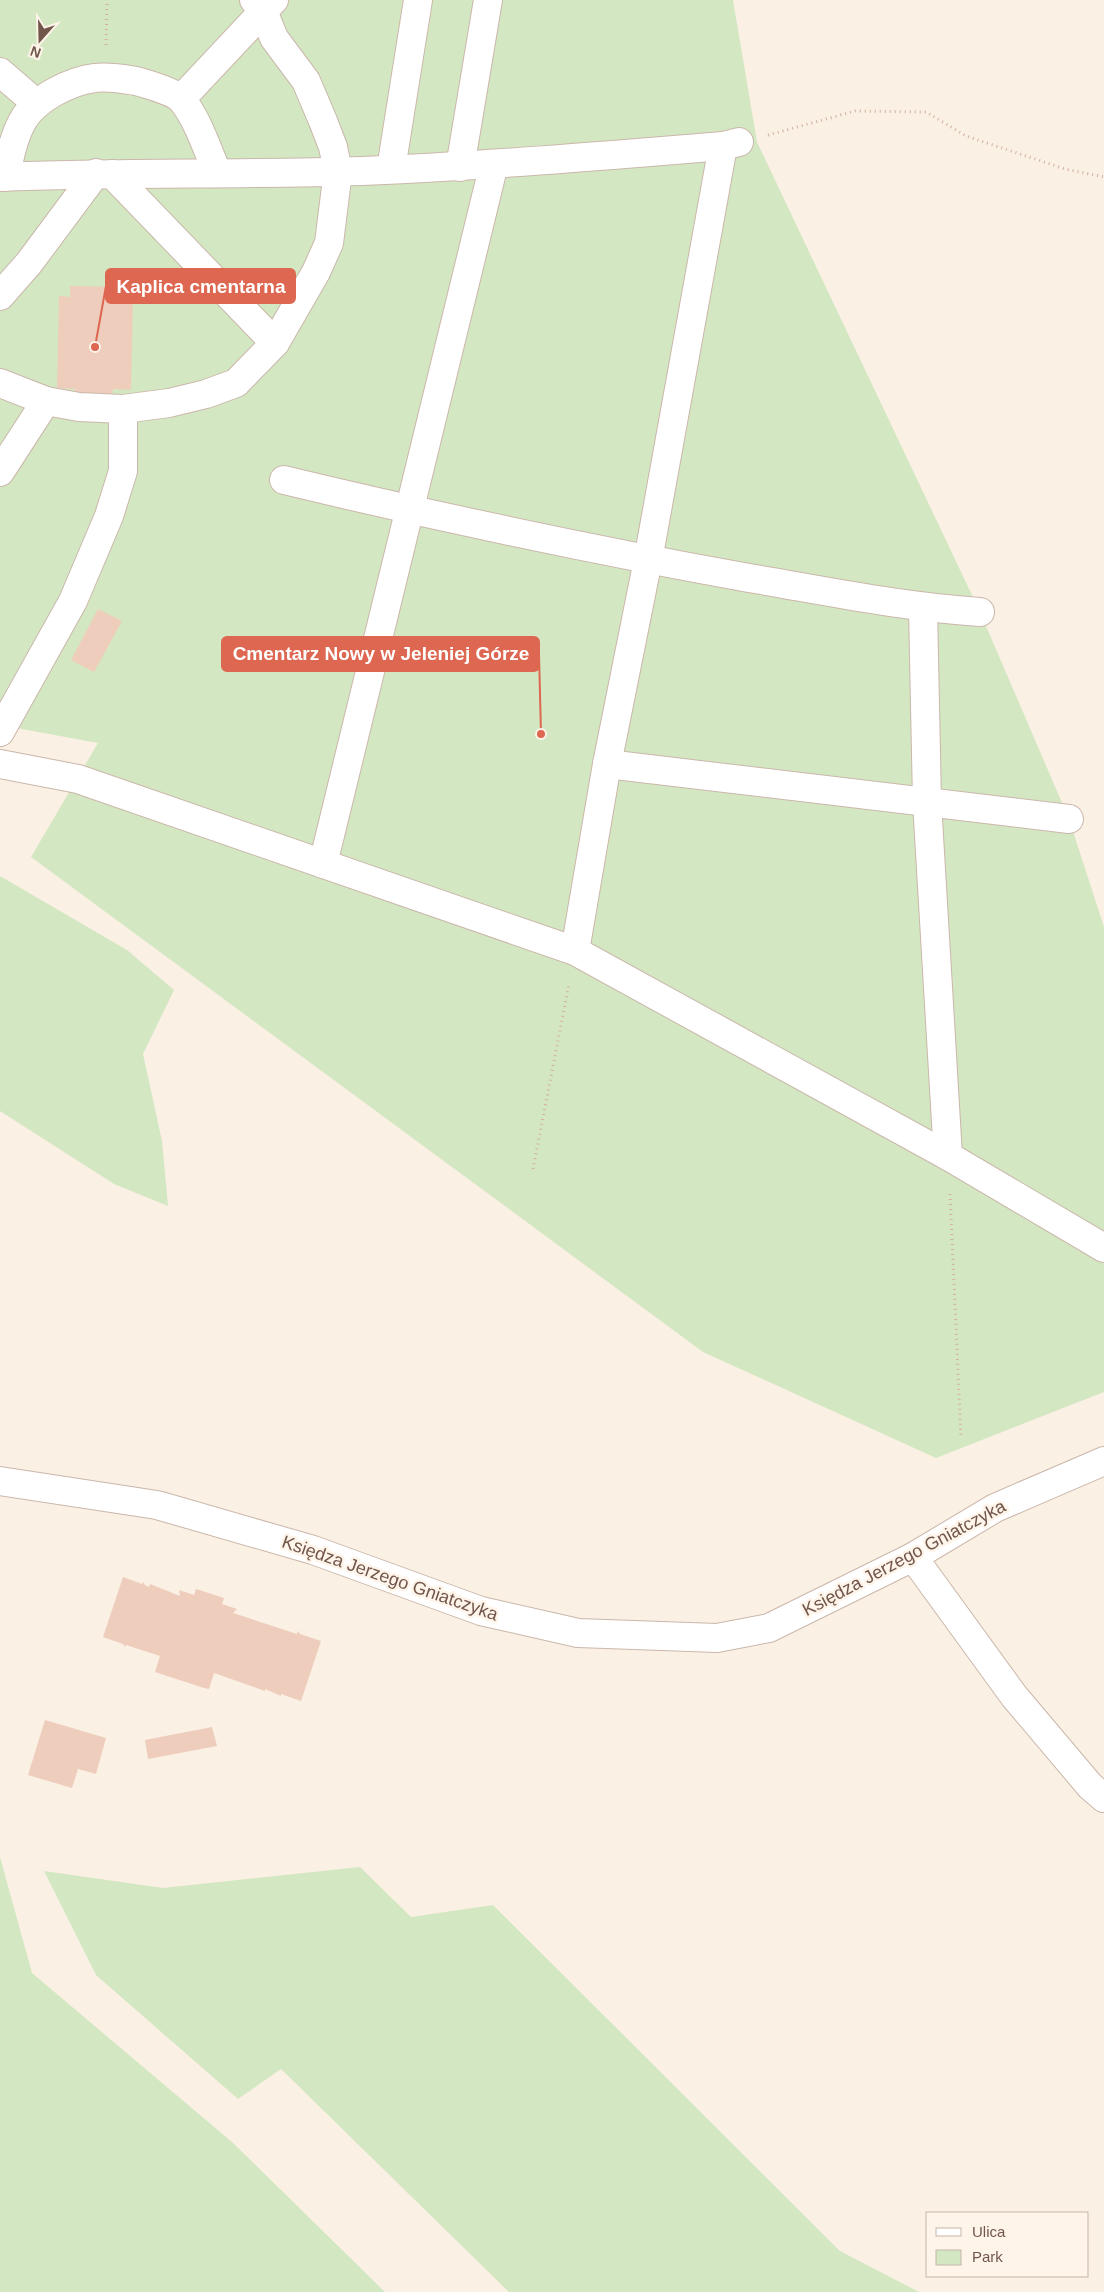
<svg xmlns="http://www.w3.org/2000/svg" width="1104" height="2292" viewBox="0 0 1104 2292" font-family="Arial,sans-serif">
<rect width="100%" height="100%" fill="#faf0e3"/>
<!-- green -->
<g fill="#d4e7c3">
<polygon points="0,0 733,0 757,142 980,612 1069,819 1104,927 1104,1392 936,1458 703,1352 31,857 98,743 0,725"/>
<polygon points="0,876 127,950 174,990 143,1054 162,1141 168,1206 114,1184 0,1111"/>
<polygon points="0,1857 32,1973 232,2142 385,2292 0,2292"/>
<polygon points="360,1867 411,1917 493,1905 840,2251 919,2292 509,2292 281,2069 238,2099 96,1975 44,1871 163,1888"/>
</g>
<!-- building -->
<g fill="#eecdbd">
<polygon points="70,286 122,287 122,298 133,298 131,390 113,389 112,397 75,396 75,389 57,388 59,296 70,297"/>
<polygon points="98,609 122,621 94,672 71,660"/>
<polygon points="123,1577 142,1584 143,1582 145,1585 149,1587 150,1584 180,1596 179,1590 194,1595 196,1589 224,1598 222,1604 237,1609 233,1613 297,1634 298,1631 300,1634 321,1641 301,1701 281,1694 281,1696 265,1689 265,1691 214,1673 209,1689 204,1688 155,1672 160,1656 126,1645 125,1647 123,1644 103,1637"/>
<polygon points="45,1720 106,1738 96,1774 78,1769 72,1788 28,1775"/>
<polygon points="212,1727 217,1746 148,1759 145,1740"/>
</g>
<g fill="none" stroke-linecap="round" stroke-linejoin="round">
<!-- minor casing -->
<g stroke="#cbb7ab" stroke-width="30">
<g id="minor">
<polyline points="0,72 37,104"/>
<polyline points="181,99 274,0"/>
<polyline points="460,167 488,0"/>
<polyline points="391,169 418,0"/>
<polyline points="112,174 275,343"/>
<path d="M0,177C121,172 241,175 362,171C482,166 602,156 723,146L739,142"/>
<path d="M6,177C9,158 13,139 22,122C34,99 70,81 95,78C108,76 124,79 136,81C147,84 175,92 182,100C198,120 207,149 217,172"/>
<polyline points="0,296 29,263 96,173"/>
<polyline points="0,383 46,401 79,407 123,409 169,403 206,394 236,383 275,343 316,272 329,243 338,171 333,147 323,121 306,81 274,38 263,11 254,0"/>
<polyline points="0,472 46,401"/>
<path d="M284,480C438,517 593,550 749,578C826,591 902,607 980,612"/>
<polyline points="923,608 927,802 948,1156"/>
<polyline points="0,732 73,601 109,516 123,471 123,409"/>
<polyline points="0,764 78,779 575,951 948,1156 1104,1248"/>
<polyline points="607,764 1069,819"/>
<polyline points="323,864 494,164"/>
<polyline points="575,951 607,764 648,560 723,146"/>
<polyline points="0,1481 157,1505 313,1550 481,1611 578,1633 717,1638 769,1628 913,1557 995,1508 1104,1461"/>
<polyline points="913,1557 1014,1696 1090,1786 1104,1798"/>
</g>
</g>
<!-- path -->
<g stroke="#d2b1a0" stroke-width="3" stroke-dasharray="1 4" stroke-linecap="butt">
<polyline points="106,45 107,0"/>
<polyline points="768,135 855,111 926,112 966,136 1065,169 1104,177"/>
<polyline points="533,1169 569,984"/>
<polyline points="950,1194 961,1438"/>
</g>
<!-- minor -->
<use href="#minor" stroke="#fff" stroke-width="28"/>
</g>
<g text-anchor="middle" stroke-width="5" stroke-linejoin="round" paint-order="stroke">
<!-- street labels -->
<g font-size="18" fill="#71564b" stroke="#fef4e9">
<text transform="translate(904 1558) rotate(-28)" y="6">Księdza Jerzego Gniatczyka</text>
<text transform="translate(390 1578) rotate(19)" y="6">Księdza Jerzego Gniatczyka</text>
</g>
</g>
<!-- callouts -->
<path fill="none" stroke="#dd6750" stroke-width="2" d="M95 347L106 286M541 734L539 654"/>
<g fill="#dd6750" stroke="#fef4e9" stroke-width="2">
<circle cx="95" cy="347" r="5"/>
<circle cx="541" cy="734" r="5"/>
</g>
<g fill="#dd6750" stroke="#dd6750" stroke-width="2">
<rect x="106" y="269" width="189" height="34" rx="5"/>
<rect x="222" y="637" width="317" height="34" rx="5"/>
</g>
<g font-size="19" text-anchor="middle" font-weight="bold" fill="#fff">
<text x="201" y="293">Kaplica cmentarna</text>
<text x="381" y="660">Cmentarz Nowy w Jeleniej Górze</text>
</g>
<!-- legend -->
<rect x="926" y="2212" width="162" height="65" fill="#fef4e9" stroke="#c6b5aa"/>
<rect x="936" y="2228" width="25" height="8" fill="#ffffff" stroke="#c6b5aa"/>
<text x="972" y="2237" font-size="15" fill="#71564b">Ulica</text>
<rect x="936" y="2250" width="25" height="15" fill="#d4e7c3" stroke="#c6b5aa"/>
<text x="972" y="2262" font-size="15" fill="#71564b">Park</text>
<!-- north arrow -->
<g transform="translate(40 40) rotate(200)" stroke="#fef4e9" stroke-width="4" paint-order="stroke">
<path d="M0-4L9 19L0 12L-9 19Z" fill="#71564b"/>
<text y="-8" font-size="14" font-weight="bold" text-anchor="middle" fill="#71564b">N</text>
</g>
</svg>
